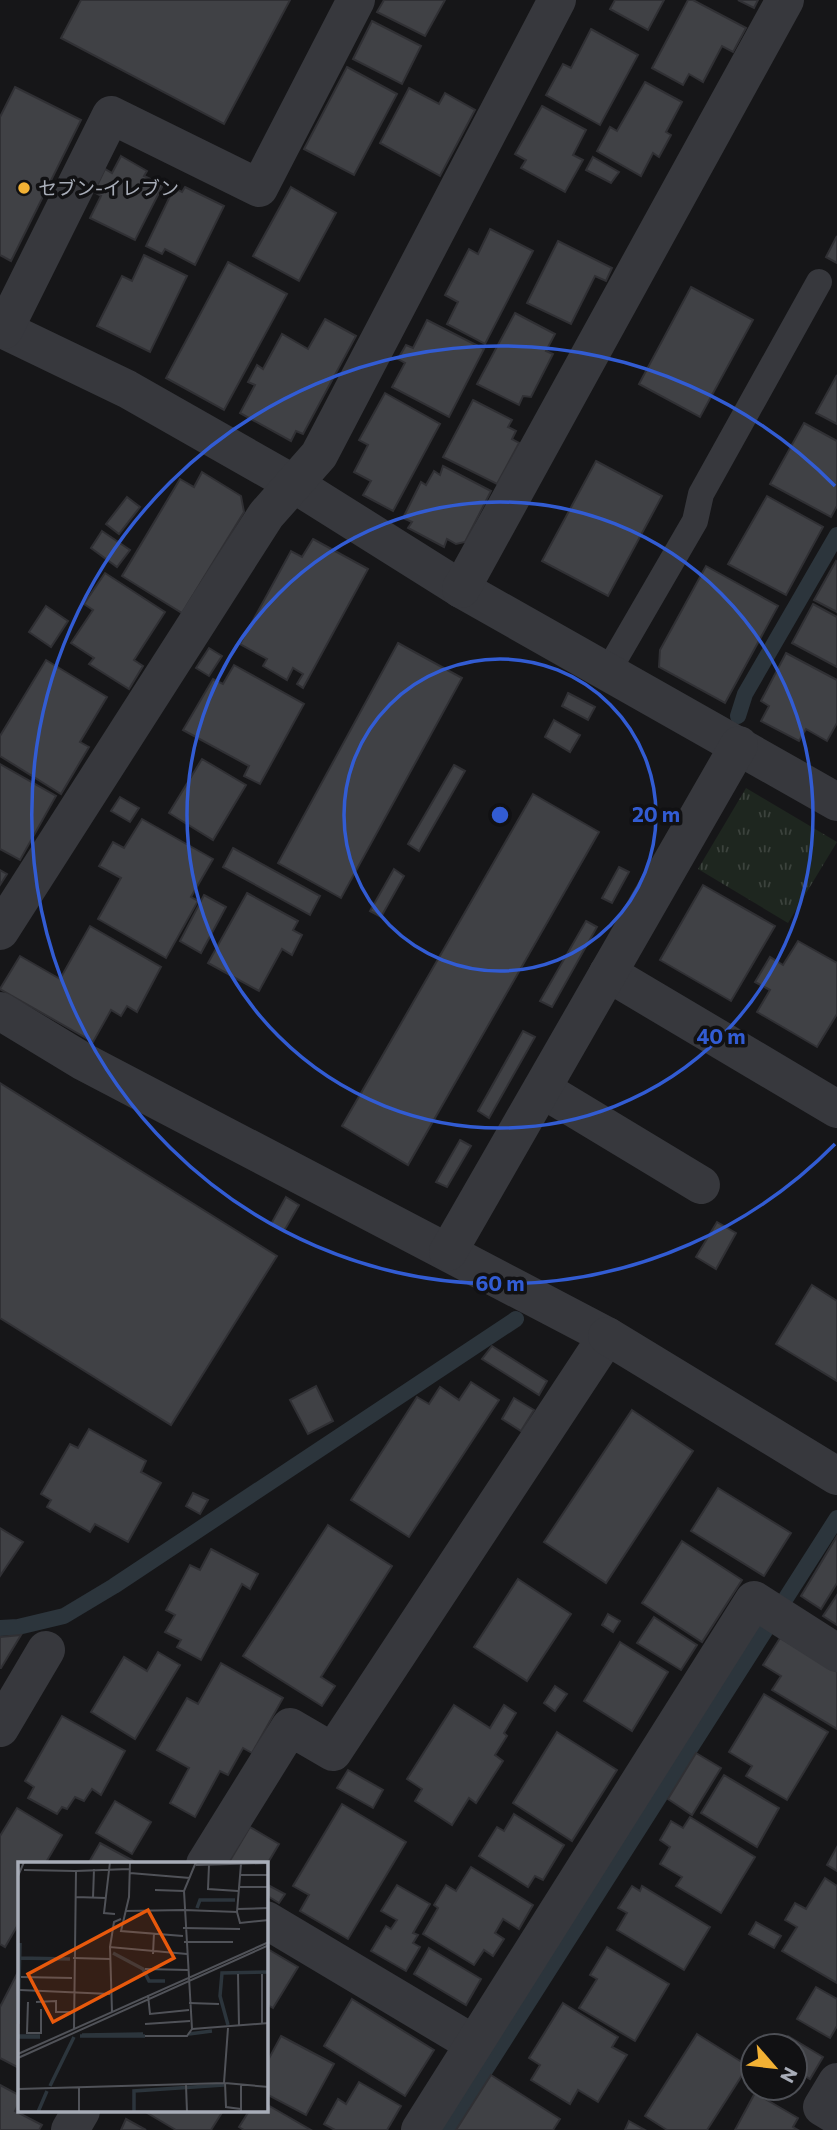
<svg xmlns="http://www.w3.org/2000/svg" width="837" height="2130" viewBox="0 0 837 2130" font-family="Commissioner,'Noto Sans JP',sans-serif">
<defs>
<pattern id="grass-tufts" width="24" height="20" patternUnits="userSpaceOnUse" patternTransform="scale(1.75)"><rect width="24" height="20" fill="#1e261f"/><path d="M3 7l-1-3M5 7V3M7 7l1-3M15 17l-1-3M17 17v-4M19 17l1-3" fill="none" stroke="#3c433d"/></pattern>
</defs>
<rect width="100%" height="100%" fill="#161618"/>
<!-- grass -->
<polygon fill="url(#grass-tufts)" points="746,788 837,842 788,923 698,869"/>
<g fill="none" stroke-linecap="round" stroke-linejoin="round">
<!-- stream -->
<g stroke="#2c353c" stroke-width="16">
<polyline points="738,716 745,694 837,535"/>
<polyline points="0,1628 18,1627 64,1616 114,1586 516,1319"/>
<polyline points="447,2130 837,1518"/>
</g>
</g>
<!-- building -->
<g fill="#404145" stroke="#303034" stroke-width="2">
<polygon points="81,0 290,0 224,124 61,38"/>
<polygon points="384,0 445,0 425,36 377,12"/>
<polygon points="615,0 664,0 648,30 610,9"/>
<polygon points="688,0 693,0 746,28 733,52 722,46 703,82 689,74 683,85 652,68"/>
<polygon points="738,0 758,0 754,8"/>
<polygon points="372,21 421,46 402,84 353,59"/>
<polygon points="591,29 638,55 600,125 546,95 563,64 571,68"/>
<polygon points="347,67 397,94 354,175 304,149"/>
<polygon points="645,82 682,102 666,132 671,135 659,157 653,153 641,176 597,151 610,127 617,131"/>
<polygon points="15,87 81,120 11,261 0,255 0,117"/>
<polygon points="409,88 439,104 445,93 475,110 440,176 380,143"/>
<polygon points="542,106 586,130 573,155 583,160 565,192 521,168 526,160 515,154"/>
<polygon points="121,156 147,171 144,176 163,185 135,240 90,218 101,196 94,192 105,169 112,173"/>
<polygon points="593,157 619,172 611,183 586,170"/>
<polygon points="185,187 224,206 195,265 165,249 162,254 146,246 174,188 182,192"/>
<polygon points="291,187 336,213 299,281 253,256"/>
<polygon points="490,229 533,251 485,344 447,324 458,302 445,295 469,249 478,254"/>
<polygon points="837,236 837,263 826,257"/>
<polygon points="558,241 612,268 606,281 595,276 571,324 527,303"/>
<polygon points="144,255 187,276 150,352 97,326 122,276 132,281"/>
<polygon points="228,262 287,294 224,410 166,378"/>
<polygon points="691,287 753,320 700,417 639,384"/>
<polygon points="515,313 555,334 546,351 553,354 531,397 523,396 519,405 477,384"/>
<polygon points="325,319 356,336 303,434 296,431 291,441 240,413 255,385 248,382 257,365 263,369 282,334 308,349"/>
<polygon points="427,320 484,349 449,417 392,387 405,363 398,359 406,345 413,348"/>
<polygon points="837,375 837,424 816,413"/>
<polygon points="385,393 440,424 393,511 363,495 371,481 354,472 368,445 359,440"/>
<polygon points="473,400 512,420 508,427 516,431 512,439 519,443 497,484 443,457"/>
<polygon points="804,423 837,441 837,506 831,517 770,484"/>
<polygon points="596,461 662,496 608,596 542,561"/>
<polygon points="443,466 491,491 465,542 456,544 447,539 444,547 408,528 412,522 403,518 421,482 426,485 434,471 440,475"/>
<polygon points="202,472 241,496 244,512 182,613 122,576 180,479 194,487"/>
<polygon points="767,496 823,527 786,595 728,564"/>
<polygon points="127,497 140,507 119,534 106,524"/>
<polygon points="102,531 130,550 117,567 91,548"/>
<polygon points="313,539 368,569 303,688 297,684 303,674 293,668 287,680 263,666 267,659 240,644 291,551 302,557"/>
<polygon points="836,561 837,562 837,612 814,600"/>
<polygon points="706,566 778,606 725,703 659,667 660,650"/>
<polygon points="105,573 165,612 134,660 143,666 129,689 89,664 94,658 71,643 93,610 84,604"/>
<polygon points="813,604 837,617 837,667 792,643"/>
<polygon points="46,606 68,621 51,647 29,632"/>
<polygon points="398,643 462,678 341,898 278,863"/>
<polygon points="209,648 222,656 209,676 196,668"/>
<polygon points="786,653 837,680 837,723 827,741 806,729 799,741 761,721 769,706 761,701"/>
<polygon points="46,660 107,697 80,742 89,747 61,794 0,756 0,736"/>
<polygon points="234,665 304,704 260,784 244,776 249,766 183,730 213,679 223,684"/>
<polygon points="568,693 595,707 588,720 562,706"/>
<polygon points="554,720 580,735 570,752 545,737"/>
<polygon points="202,759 246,785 213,840 169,813"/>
<polygon points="0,764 56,796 20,860 0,849"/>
<polygon points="454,765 465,771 419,851 408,844"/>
<polygon points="533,794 599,832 408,1165 342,1126"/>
<polygon points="120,797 139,808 130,822 111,811"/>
<polygon points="142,819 213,859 191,897 198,901 166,958 98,919 121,878 99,866 113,842 124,848"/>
<polygon points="233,848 320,896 310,915 223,867"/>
<polygon points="619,867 629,872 612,903 602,898"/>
<polygon points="394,869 404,876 381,917 370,911"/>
<polygon points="0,870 7,874 0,885"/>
<polygon points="703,885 775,926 731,1001 660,960"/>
<polygon points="247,893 298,921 293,930 302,935 292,955 282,949 259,991 208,963"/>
<polygon points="204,895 226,907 201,953 180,941"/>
<polygon points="586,921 597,927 552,1007 540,1001"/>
<polygon points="90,926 161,967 137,1012 127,1006 121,1016 111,1010 93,1042 0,989 20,956 60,979"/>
<polygon points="798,941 837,963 837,1014 817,1047 757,1012 770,990 755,982 770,957 783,965"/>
<polygon points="523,1031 535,1037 489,1118 478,1111"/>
<polygon points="0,1083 277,1256 171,1425 0,1318"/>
<polygon points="460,1140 471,1146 447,1187 436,1182"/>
<polygon points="286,1197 299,1205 284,1231 271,1224"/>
<polygon points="717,1222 736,1233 716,1269 696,1257"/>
<polygon points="812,1285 837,1301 837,1381 776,1344"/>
<polygon points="492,1346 547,1381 539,1395 482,1359"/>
<polygon points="471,1382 499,1400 409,1537 351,1500 417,1397 429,1404 440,1387 459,1400"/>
<polygon points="316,1386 333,1421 308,1434 290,1400"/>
<polygon points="514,1398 534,1410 521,1431 502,1419"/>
<polygon points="632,1410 693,1451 606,1583 544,1542"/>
<polygon points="89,1429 146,1461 141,1472 161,1483 128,1542 95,1524 90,1532 47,1507 51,1500 41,1494 70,1444 78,1448"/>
<polygon points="718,1488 791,1533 764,1576 691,1531"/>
<polygon points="193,1493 208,1500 200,1514 186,1506"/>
<polygon points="328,1525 392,1566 321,1677 335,1686 322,1706 243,1656"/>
<polygon points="0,1528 23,1542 0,1576"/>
<polygon points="837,1536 837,1583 821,1609 801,1596"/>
<polygon points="682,1541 742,1580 702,1642 642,1603"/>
<polygon points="211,1549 258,1574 250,1589 242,1584 201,1660 177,1647 181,1640 165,1632 175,1615 166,1610 190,1565 200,1570"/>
<polygon points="518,1579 571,1614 527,1681 474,1647"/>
<polygon points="837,1595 837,1625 823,1616"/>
<polygon points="608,1614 620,1621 613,1632 602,1625"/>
<polygon points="654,1617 697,1645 681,1670 637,1643"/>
<polygon points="21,1635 1,1668 0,1668 0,1637"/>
<polygon points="780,1638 837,1672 837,1729 772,1690 781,1676 763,1665"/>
<polygon points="620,1642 668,1672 632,1731 584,1701"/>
<polygon points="158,1652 180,1665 135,1739 91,1712 124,1657 147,1671"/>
<polygon points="221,1663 283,1698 252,1753 243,1748 228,1775 220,1771 195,1817 170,1803 189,1768 157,1750 187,1698 198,1704"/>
<polygon points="555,1686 567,1694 555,1711 544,1703"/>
<polygon points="764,1694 828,1732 787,1800 746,1776 752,1766 729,1752"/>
<polygon points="454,1705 490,1728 504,1705 516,1713 504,1733 507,1736 495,1755 503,1761 476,1803 469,1798 452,1825 415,1801 422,1789 407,1779"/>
<polygon points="62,1716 125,1751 101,1795 92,1789 84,1801 75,1797 67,1809 62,1807 57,1814 28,1798 34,1787 25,1781"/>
<polygon points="557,1732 617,1770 572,1841 513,1803"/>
<polygon points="696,1753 721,1768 692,1815 668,1799"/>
<polygon points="348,1770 383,1790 373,1808 337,1788"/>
<polygon points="724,1775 779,1808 757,1847 701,1813"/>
<polygon points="115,1801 151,1822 132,1854 96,1833"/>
<polygon points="342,1804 406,1842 348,1939 300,1911 309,1895 293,1886"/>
<polygon points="17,1808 62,1835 45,1864 19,1864 19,1923 5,1947 0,1944 0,1836"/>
<polygon points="514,1814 564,1845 543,1880 535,1876 528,1887 479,1856 497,1827 504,1831"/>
<polygon points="690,1817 755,1857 721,1913 676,1886 682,1877 660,1864 670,1847 660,1840 671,1821 683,1828"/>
<polygon points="250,1827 279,1844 266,1866 266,1864 228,1864"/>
<polygon points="100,1843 139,1864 88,1864"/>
<polygon points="837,1847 837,1871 827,1865"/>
<polygon points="471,1867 533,1905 519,1929 503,1919 495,1933 504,1939 493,1956 484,1950 474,1965 423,1934 438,1908 434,1905 446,1885 456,1891"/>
<polygon points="825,1878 837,1886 837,1983 782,1951 797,1927 785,1920 795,1903 806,1909"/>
<polygon points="266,1884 285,1894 279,1903 266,1895"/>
<polygon points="397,1885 430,1904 413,1933 418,1935 413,1943 420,1947 406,1971 371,1951 386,1926 391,1929 397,1920 381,1911"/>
<polygon points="632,1886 640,1891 642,1886 710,1927 684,1970 617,1930 627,1913 618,1908"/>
<polygon points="756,1922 781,1936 774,1948 749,1934"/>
<polygon points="607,1947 669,1984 635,2041 579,2008 597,1979 590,1975"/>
<polygon points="266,1948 298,1967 273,2008 266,2004"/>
<polygon points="429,1948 481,1979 466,2005 414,1974"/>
<polygon points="19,1970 19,2068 0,2058 0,2007"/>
<polygon points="816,1987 837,1999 837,2026 830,2038 797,2019"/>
<polygon points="352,1999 434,2050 405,2096 324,2046"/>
<polygon points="563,2003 618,2037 612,2047 627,2055 598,2102 578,2090 570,2104 531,2080 540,2065 529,2058"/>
<polygon points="697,2034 748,2066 707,2130 667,2130 645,2116"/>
<polygon points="281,2036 334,2064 306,2115 266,2094 266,2064"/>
<polygon points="788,2036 823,2057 810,2079 795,2070 795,2046 782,2046"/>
<polygon points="491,2075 560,2119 553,2130 456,2130"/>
<polygon points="359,2082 401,2106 387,2130 335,2130 324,2124 338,2099 346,2104"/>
<polygon points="0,2085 19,2095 19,2103 15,2111 42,2125 39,2130 0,2130"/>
<polygon points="755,2093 798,2118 793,2127 798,2130 735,2130"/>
<polygon points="266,2104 311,2130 244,2130 239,2127 249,2111 266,2111"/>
<polygon points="144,2111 223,2111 211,2130 176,2130"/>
<polygon points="126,2119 146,2130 121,2130"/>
<polygon points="629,2121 645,2130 625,2130"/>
</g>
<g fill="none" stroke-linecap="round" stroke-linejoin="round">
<!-- service -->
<polyline stroke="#37383d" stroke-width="26" points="608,671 695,521 701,494 819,282"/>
<!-- minor -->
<g stroke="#37383d" stroke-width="38">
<polyline points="0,328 127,389 294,484 461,589 837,802"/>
<polyline points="4,330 111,115 259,188 356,0"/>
<polyline points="461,589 785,0"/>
<polyline points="0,931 266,515 319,455 557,0"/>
<polyline points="608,973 837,1109"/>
<polyline points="0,1011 84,1062 607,1336 333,1752 290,1727 205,1864"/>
<polyline points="542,1089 701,1185"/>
<polyline points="448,1252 739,745"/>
<polyline points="607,1336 837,1476"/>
<polyline points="0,1728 46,1650"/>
<polyline points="266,1920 474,2044"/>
<polyline points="837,2082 822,2107 837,2116"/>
<polyline points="70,2130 81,2111"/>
<polyline points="420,2130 754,1600 837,1653"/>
</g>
</g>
<!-- distance rings -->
<g fill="none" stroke="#325cd3" stroke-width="3.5">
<circle cx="500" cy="815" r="156"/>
<circle cx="500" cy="815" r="313"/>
<path d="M835 1144A469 469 0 1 1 835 486"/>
</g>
<!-- markers -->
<circle fill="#f2b134" stroke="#111113" stroke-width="2.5" cx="24" cy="188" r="7"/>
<g text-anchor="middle" stroke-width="7" stroke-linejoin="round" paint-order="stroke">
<!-- poi labels -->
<g font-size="19" fill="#a8adb8" stroke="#111113" text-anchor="start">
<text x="38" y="195">セブン-イレブン</text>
</g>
</g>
<!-- overview -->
<g transform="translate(18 1862)">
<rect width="250" height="250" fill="#161618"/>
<path fill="none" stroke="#2c353c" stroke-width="3.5" d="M179,46L182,38H217M95,91L125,107L131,119H147M2,96L52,97M0,162L2,81M210,163L202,134L204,111L251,110M171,172L194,169M64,173L125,172M0,174H22M62,174H127M0,175H22M32,224L56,175M20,250L29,229M116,250V229L206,223"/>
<path fill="none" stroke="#505258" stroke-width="2" d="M92,0L86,51L97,52M112,0L111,35L103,69L165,74M178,3L251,1M191,3L190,27L220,29M6,8L57,9M112,11L172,16M222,13H251M221,25H251M137,28L166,29M58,35L88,36M75,36L76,7M219,47L251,46M166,48L219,50L223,2M107,49L166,48M219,50L222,61L251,58M165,66L222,67M0,80V14L6,0M166,80H215M92,85L96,60L103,57M135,92L136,71M55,96L92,97M127,107L170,108M220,112L221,164M3,115L54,116M2,128L92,132M130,133L132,152L171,148M10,140L9,171H23V147M18,140L38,139V150H54M171,141L201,142M94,150L92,85L169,92M244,161V112M127,162L172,159M56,167L58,9L111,7M174,167L251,161M127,174H169L174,167L166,29L178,0M0,192L251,80M0,196L251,83M206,221L210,166M207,221L208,245L223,247M223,222V250M168,223L169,250M61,226V250M0,227L207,221L251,225"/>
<path fill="#e8590c" fill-opacity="0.15" stroke="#e8590c" stroke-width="3.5" d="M130,48L156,96L35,160L10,112Z"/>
<rect width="250" height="250" fill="none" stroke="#a8adb8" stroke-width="3.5"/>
</g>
<circle cx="500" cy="815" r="10" fill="#325cd3" stroke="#111113" stroke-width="3.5"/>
<g font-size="21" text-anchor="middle" font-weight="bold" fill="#325cd3" stroke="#111113" stroke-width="7" stroke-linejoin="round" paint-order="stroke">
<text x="656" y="822">20 m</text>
<text x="721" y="1044">40 m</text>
<text x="500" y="1291">60 m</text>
</g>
<!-- north arrow -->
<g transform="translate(774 2067) rotate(118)"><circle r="33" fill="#111113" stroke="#4d4f55" stroke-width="2"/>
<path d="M0-5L12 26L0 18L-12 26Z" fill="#f2b134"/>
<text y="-10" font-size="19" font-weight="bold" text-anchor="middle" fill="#a8adb8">N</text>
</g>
</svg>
